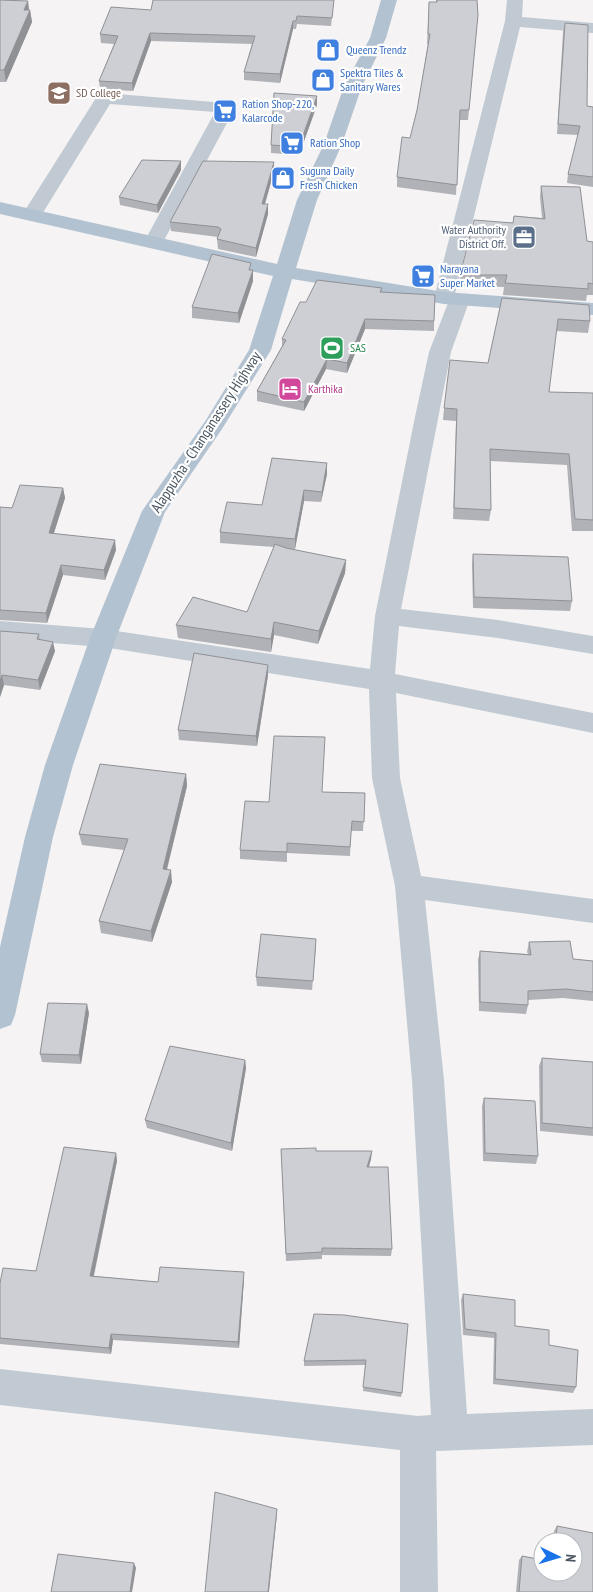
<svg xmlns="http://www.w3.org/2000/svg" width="593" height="1592" viewBox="0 0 593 1592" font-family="'PT Sans Narrow',sans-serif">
<rect width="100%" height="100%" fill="#f5f3f3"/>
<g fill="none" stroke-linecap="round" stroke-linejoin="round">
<!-- minor -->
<g fill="#c1cad2" fill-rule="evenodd">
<polygon points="507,0 523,0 522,17 593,23 593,33 520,27 455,294 467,295 470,299 451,352 401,609 498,620 593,636 593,654 498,638 399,626 395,674 593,713 593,733 396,693 400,778 421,876 593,899 593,923 425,900 444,1080 467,1414 593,1409 593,1445 436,1451 438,1592 400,1592 400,1450 0,1405 0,1369 418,1416 431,1415 412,1080 395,886 372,778 369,689 103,647 0,639 0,621 103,629 370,669 375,616 415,417 429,352 448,303 437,302 434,298 505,21"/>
<polygon points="105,93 226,103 232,104 235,108 161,246 154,248 147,246 144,242 215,112 110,104 39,219 32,221 25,219 22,215 96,98 99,94"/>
</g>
<!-- major -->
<polygon fill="#b3c2d1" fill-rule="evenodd" points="381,0 397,0 386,38 362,86 342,144 317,200 296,268 444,292 593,303 593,315 444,304 292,279 271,350 222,429 165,512 116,638 73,765 53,837 15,1015 11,1025 0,1029 0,947 25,837 45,765 90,638 142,511 206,420 249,350 273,276 0,214 0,202 277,264 297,200 324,144 344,86 370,38"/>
</g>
<!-- wall -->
<g fill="#b0b2b7">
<polygon points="0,0 28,1 29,10 30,10 32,22 6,82 0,82"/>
<polygon points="334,0 331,26 297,24 296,29 293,29 280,83 244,80 244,72 252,44 151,41 133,91 100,89 99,81 114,44 101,43 100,34 151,10"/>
<polygon points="436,0 477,0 478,15 468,120 459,120 456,195 397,187 397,177 410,138 417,110 428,44 427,44 429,2 436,2"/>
<polygon points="565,23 587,106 593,107 593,187 567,183 568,174 578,135 557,134 563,32"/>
<polygon points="317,105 299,155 271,153 271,145"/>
<polygon points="181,161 181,170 158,213 120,205 119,197"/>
<polygon points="274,162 274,172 265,204 268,214 256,257 218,249 217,239 218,237 171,231 170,222"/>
<polygon points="541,186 587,241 593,242 593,295 587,295 586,301 503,295 504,287 459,286 460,275 513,223 514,216 542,218 540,197"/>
<polygon points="251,270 253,281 239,323 192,318 192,307"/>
<polygon points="382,288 382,292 434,321 434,331 365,329 347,373 326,369 304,411 257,401 257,391 282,346 282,339 306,302"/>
<polygon points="502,298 590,321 588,333 556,331 549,392 593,393 593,531 572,531 567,465 490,461 491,510 489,521 453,519 456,421 443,420 444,408 488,363"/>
<polygon points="327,463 327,474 321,502 304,501 295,549 288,549 346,560 345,573 318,644 274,635 271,652 178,638 176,625 247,612 274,547 220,543 220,532"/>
<polygon points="63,488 65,498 54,533 116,550 105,580 63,575 47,623 0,620 0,507 12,508"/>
<polygon points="473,554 572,601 570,611 473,608 472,564"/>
<polygon points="0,631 39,634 40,640 55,651 40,690 4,685 0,697"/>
<polygon points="268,665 268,675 257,746 179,740 178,730"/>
<polygon points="186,774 187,786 167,870 172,882 152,942 101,933 99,921 124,850 82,845 79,834"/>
<polygon points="322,792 365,793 363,831 351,831 350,856 287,853 287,862 240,859 240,850 269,802"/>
<polygon points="529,942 573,959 593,961 593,1001 563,998 528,1000 528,1005 526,1014 479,1011 478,960 480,951 528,954 527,952"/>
<polygon points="316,948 312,990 257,986 256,977"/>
<polygon points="89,1013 81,1064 42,1062 40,1054"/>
<polygon points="542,1058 593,1062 593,1136 540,1131 539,1066"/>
<polygon points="245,1060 246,1068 232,1151 147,1128 145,1120"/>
<polygon points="484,1098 538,1156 536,1164 483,1161 482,1106"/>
<polygon points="281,1149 316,1151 371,1159 369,1167 392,1249 391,1256 322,1255 322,1259 286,1261"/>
<polygon points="116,1153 117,1161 94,1276 158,1282 244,1279 239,1348 113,1340 111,1354 0,1344 0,1283 36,1271"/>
<polygon points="463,1294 515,1326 549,1345 576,1387 573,1393 493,1384 494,1338 463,1335 461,1300"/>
<polygon points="314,1314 402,1393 401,1397 363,1391 365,1365 304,1366 304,1361"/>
<polygon points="557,1526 593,1533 593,1592 516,1592 519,1560 522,1556 543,1560 543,1572 573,1572 573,1542 553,1542 554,1531"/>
</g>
<!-- shaded-wall -->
<g fill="#909195">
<polygon points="28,1 29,13 30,10 32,22 6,82 4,70 24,10"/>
<polygon points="293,21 293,29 280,83 280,74"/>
<polygon points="150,33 151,41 133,91 132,83"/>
<polygon points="317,96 317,105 299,155 299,147"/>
<polygon points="181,161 181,170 158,213 157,205"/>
<polygon points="274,162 274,172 262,213 262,204"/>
<polygon points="268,204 268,214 256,257 256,248"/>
<polygon points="253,270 253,281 239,323 238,313"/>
<polygon points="365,319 365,329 347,373 347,363"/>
<polygon points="327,359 326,369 304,411 304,402"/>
<polygon points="327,463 327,474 321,502 322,492"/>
<polygon points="63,488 65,498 51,542 49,533"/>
<polygon points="304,490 304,501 295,549 295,539"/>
<polygon points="115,540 116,550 105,580 104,570"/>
<polygon points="346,560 345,573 318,644 319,631"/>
<polygon points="61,565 63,575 47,623 46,613"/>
<polygon points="274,622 274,635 271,652 271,639"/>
<polygon points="53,642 55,651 40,690 38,680"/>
<polygon points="268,665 268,675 257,746 256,736"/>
<polygon points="2,675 4,685 0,697 0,681"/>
<polygon points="186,774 187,786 164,880 163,869"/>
<polygon points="171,870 172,882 152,942 151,931"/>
<polygon points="87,1004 89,1013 81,1064 79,1055"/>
<polygon points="245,1060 246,1068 232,1151 231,1143"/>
<polygon points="372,1151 371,1159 366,1175 367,1167"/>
<polygon points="116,1153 117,1161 92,1283 90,1276"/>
<polygon points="244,1272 244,1279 239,1348 238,1342"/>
<polygon points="111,1334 113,1340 111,1354 109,1348"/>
<polygon points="277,1509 277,1514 269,1592 268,1592"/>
<polygon points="134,1563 136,1568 132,1592 130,1592"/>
</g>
<!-- building -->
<g fill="#cdcfd5" stroke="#909195">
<polygon points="0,0 28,1 24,10 30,10 4,70 0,70"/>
<polygon points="153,0 334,0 332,18 297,16 296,21 293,21 280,74 244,72 255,36 150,33 132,83 99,81 118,36 100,34 111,7 151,10"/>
<polygon points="437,0 477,0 478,15 469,110 460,110 457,185 397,177 402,137 410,138 417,110 430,34 428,34 429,2 437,2"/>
<polygon points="565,23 588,25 587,106 593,107 593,177 568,174 580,126 558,124"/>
<polygon points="274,93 317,96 299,147 271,145"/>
<polygon points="142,160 181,161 157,205 119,197"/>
<polygon points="203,161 274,162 262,204 268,204 256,248 217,239 221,229 218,227 170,222"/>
<polygon points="541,186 580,187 587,241 593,242 593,284 588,283 588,289 505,283 507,275 460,275 474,220 513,223 514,216 545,219"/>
<polygon points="212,254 251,263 249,270 253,270 238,313 192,307"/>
<polygon points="317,280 382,288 380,292 435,295 434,321 365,319 347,363 327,359 304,402 257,391 286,340 282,339 300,302 306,302"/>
<polygon points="502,298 589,305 590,321 558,319 549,392 593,393 593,520 575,519 569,454 490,449 491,510 454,508 457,409 444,408 450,360 488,363"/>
<polygon points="272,458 327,463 322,492 304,490 295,539 220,532 227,502 262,505"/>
<polygon points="20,485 63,488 49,533 115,540 104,570 61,565 46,613 0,610 0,507 12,508"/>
<polygon points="275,544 286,548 346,560 319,631 274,622 271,639 176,625 193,597 247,612"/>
<polygon points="473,554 568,557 572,601 474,597"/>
<polygon points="0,631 39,634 37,639 53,642 38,680 2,675 0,681"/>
<polygon points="194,653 268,665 256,736 178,730"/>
<polygon points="274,736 325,737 322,792 365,793 364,822 352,821 350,847 287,843 287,852 240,850 245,801 269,802"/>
<polygon points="100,764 186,774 163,869 171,870 151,931 99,921 128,839 79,834"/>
<polygon points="261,934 316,939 313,981 256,977"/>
<polygon points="570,941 573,959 593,961 593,992 566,989 528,991 528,1005 480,1002 480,951 531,955 529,942"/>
<polygon points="48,1003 87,1004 79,1055 40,1054"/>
<polygon points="170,1046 245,1060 231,1143 145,1120"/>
<polygon points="542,1058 593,1062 593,1128 542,1123"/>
<polygon points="484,1098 535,1101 538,1156 485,1153"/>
<polygon points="64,1147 116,1153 90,1276 158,1282 160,1267 244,1272 238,1342 111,1334 109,1348 0,1338 0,1283 3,1268 36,1271"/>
<polygon points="316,1148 316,1151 372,1151 367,1167 388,1167 392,1249 322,1248 322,1252 286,1254 281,1149"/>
<polygon points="463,1294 515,1300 515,1326 549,1330 549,1345 578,1350 576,1387 495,1379 496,1333 465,1329"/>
<polygon points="314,1314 344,1315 408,1324 402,1393 363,1387 366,1360 304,1361"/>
<polygon points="215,1492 277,1509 268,1592 205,1592"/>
<polygon points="557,1526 593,1533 593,1592 519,1592 522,1556 543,1560 543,1572 573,1572 573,1542 556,1542"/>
<polygon points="58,1554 134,1563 130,1592 51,1592"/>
</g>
<!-- icons -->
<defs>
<g id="shop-square" transform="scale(1.25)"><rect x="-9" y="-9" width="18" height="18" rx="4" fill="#3f7fe0" stroke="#fff"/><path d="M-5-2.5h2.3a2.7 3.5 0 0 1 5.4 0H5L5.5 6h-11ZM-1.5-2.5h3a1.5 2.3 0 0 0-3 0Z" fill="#fff"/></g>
<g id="university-square" transform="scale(1.25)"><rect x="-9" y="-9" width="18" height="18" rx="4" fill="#8d6e63" stroke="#fff"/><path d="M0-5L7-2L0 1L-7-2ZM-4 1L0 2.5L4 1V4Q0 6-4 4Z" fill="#fff"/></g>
<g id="supermarket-square" transform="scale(1.25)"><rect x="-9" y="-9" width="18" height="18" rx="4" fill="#3f7fe0" stroke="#fff"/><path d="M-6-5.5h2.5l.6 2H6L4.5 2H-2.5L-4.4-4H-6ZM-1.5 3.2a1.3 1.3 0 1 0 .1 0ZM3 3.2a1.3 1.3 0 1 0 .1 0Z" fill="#fff"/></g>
<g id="office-square" transform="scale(1.25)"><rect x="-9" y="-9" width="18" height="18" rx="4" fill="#5c6f8a" stroke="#fff"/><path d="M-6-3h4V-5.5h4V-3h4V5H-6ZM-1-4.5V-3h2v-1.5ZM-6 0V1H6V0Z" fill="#fff"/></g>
<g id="stadium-square" transform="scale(1.25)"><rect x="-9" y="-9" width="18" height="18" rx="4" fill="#2e9e5b" stroke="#fff"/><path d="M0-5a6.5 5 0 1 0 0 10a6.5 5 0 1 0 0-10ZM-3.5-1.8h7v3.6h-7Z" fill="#fff"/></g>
<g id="hotel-square" transform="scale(1.25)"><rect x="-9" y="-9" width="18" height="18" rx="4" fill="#d1479c" stroke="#fff"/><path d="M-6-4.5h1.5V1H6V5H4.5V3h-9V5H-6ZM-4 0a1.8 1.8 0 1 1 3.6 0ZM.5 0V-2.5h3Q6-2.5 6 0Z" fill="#fff"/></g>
</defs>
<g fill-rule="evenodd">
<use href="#shop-square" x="328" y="50"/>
<use href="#shop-square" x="323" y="80"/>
<use href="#university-square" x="59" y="93"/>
<use href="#supermarket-square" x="225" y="111"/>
<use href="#supermarket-square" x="292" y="143"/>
<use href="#shop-square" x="283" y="178"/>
<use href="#office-square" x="524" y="237"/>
<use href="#supermarket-square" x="423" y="276"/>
<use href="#stadium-square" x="332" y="348"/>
<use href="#hotel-square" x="290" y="389"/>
</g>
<g text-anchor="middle" stroke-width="4.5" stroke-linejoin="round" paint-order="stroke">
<!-- far-shop labels -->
<g font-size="12" fill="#366cbe" stroke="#fff" text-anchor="start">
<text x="346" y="54">Queenz Trendz</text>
<text x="340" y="77">Spektra Tiles &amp;<tspan x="340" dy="14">Sanitary Wares</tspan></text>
<text x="242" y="108">Ration Shop-220,<tspan x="242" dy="14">Kalarcode</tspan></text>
<text x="310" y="147">Ration Shop</text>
<text x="300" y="175">Suguna Daily<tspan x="300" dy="14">Fresh Chicken</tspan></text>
<text x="440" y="273">Narayana<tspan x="440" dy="14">Super Market</tspan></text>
</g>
<!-- far-education labels -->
<g font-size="12" fill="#785e54" stroke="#fff" text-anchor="start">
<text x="76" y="97">SD College</text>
</g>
<!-- far-service labels -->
<g font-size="12" fill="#4e5e75" stroke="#fff" text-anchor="end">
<text x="506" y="234">Water Authority<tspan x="506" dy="14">District Off.</tspan></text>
</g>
<!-- far-leisure labels -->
<g font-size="12" fill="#27864d" stroke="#fff" text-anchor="start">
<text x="350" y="352">SAS</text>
</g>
<!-- far-hotel labels -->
<g font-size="12" fill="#b23c85" stroke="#fff" text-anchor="start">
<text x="308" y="393">Karthika</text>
</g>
<!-- street labels -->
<g font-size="15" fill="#4a5661" stroke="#fff">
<text transform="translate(206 432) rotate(-57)" y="5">Alappuzha - Changanassery Highway</text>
</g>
</g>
<!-- north arrow -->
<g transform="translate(558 1557) rotate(95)"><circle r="24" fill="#ffffff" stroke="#b7bbc0"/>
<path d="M0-4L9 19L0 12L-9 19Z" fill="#1a73e8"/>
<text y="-8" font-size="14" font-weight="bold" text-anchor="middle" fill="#4a5661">N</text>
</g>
</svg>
